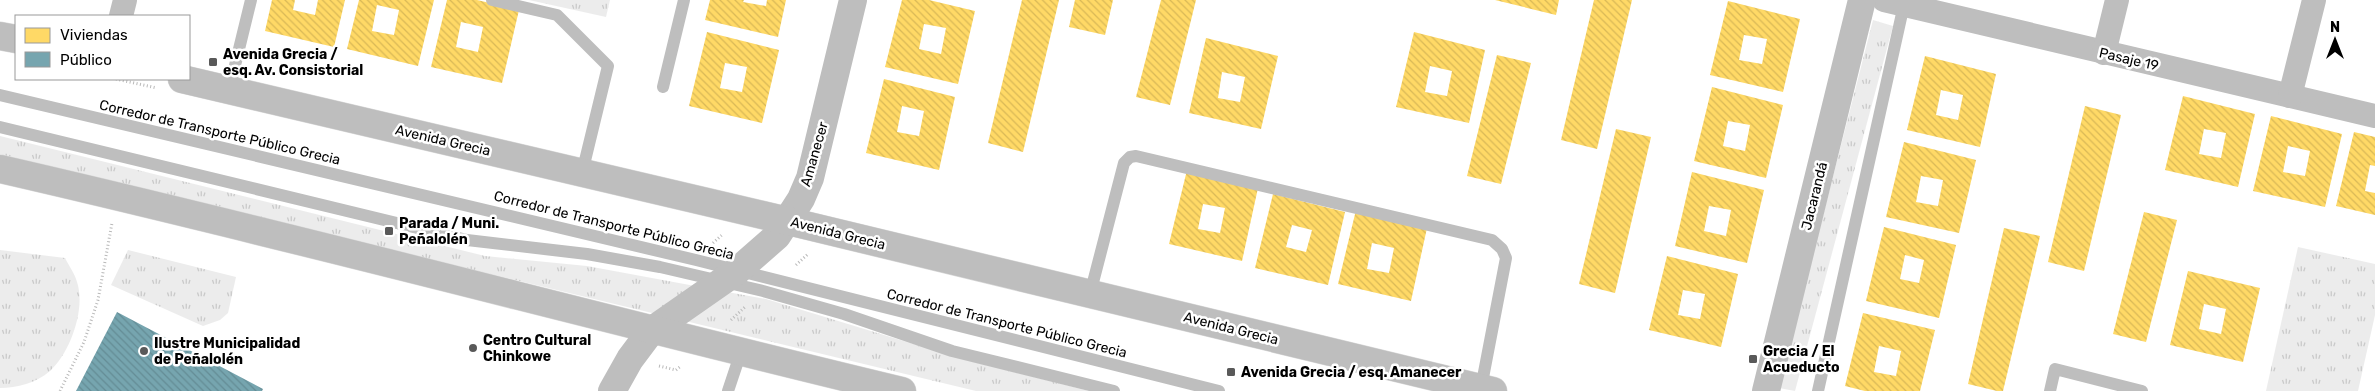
<svg xmlns="http://www.w3.org/2000/svg" width="2375" height="391" viewBox="0 0 2375 391" font-family="Rubik,sans-serif">
<defs>
<pattern id="grass-tufts" width="24" height="20" patternUnits="userSpaceOnUse" patternTransform="scale(1.25)"><rect width="24" height="20" fill="#ececec"/><path d="M3 7l-1-3M5 7V3M7 7l1-3M15 17l-1-3M17 17v-4M19 17l1-3" fill="none" stroke="#c9c9c9"/></pattern>
<pattern id="homes-back-hatch" width="6" height="6" patternUnits="userSpaceOnUse" patternTransform="scale(1.25)"><rect width="6" height="6" fill="#ffd966"/><path d="M-1 5l2 2M0 0l6 6M5-1l2 2" fill="none" stroke="#d9b857"/></pattern>
<pattern id="public-back-hatch" width="6" height="6" patternUnits="userSpaceOnUse" patternTransform="scale(1.25)"><rect width="6" height="6" fill="#76a5af"/><path d="M-1 5l2 2M0 0l6 6M5-1l2 2" fill="none" stroke="#648c95"/></pattern>
</defs>
<rect width="100%" height="100%" fill="#fff"/>
<!-- grass -->
<g fill="url(#grass-tufts)">
<polygon points="529,0 610,0 606,17"/>
<polygon points="1873,20 1893,26 1795,391 1779,388"/>
<polygon points="0,136 485,256 587,266 766,299 966,360 1089,391 976,391 0,156"/>
<polygon points="2298,247 2375,264 2375,315 2358,391 2266,391"/>
<path d="M0,250L65,258C69,266 75,274 77,282C86,309 70,353 50,371C36,383 17,388 0,388Z"/>
<polygon points="128,250 236,277 228,313 220,320 203,326 111,285"/>
</g>
<!-- homes -->
<g fill="url(#homes-back-hatch)" fill-rule="evenodd">
<polygon points="272,0 295,0 293,10 315,15 318,0 345,0 334,47 265,31"/>
<path d="M359,0H434L418,66L347,49ZM377,5L399,10L394,35L372,31Z"/>
<path d="M447,0H477L519,10L502,83L431,67ZM461,22L483,27L478,52L456,47Z"/>
<polygon points="710,0 744,0 743,2 766,6 767,0 786,0 778,37 705,20"/>
<path d="M902,0H929L975,11L958,84L885,67ZM924,24L946,28L941,54L919,49Z"/>
<polygon points="1022,0 1059,0 1023,152 988,143"/>
<polygon points="1075,0 1113,0 1105,35 1069,27"/>
<polygon points="1161,0 1196,0 1170,105 1136,97"/>
<polygon points="1495,0 1559,0 1556,15"/>
<polygon points="1594,0 1632,0 1597,149 1561,140"/>
<path d="M1728,1L1800,19L1783,92L1710,75ZM1744,35L1767,39L1762,64L1739,60Z"/>
<path d="M707,32L779,50L762,123L689,106ZM725,63L747,67L742,92L720,88Z"/>
<path d="M1414,32L1485,50L1469,123L1396,107ZM1430,66L1452,71L1447,96L1425,92Z"/>
<path d="M1206,38L1278,56L1261,129L1189,113ZM1222,72L1245,77L1240,102L1218,98Z"/>
<polygon points="1497,55 1531,63 1501,184 1467,176"/>
<path d="M1925,56L1996,74L1980,147L1907,130ZM1941,90L1963,95L1958,120L1936,115Z"/>
<path d="M884,79L955,97L939,170L866,153ZM902,106L924,111L919,136L897,132Z"/>
<path d="M1712,87L1783,105L1766,178L1694,161ZM1728,121L1750,125L1745,151L1723,146Z"/>
<path d="M2183,96L2255,114L2238,187L2165,170ZM2204,129L2226,133L2221,158L2199,154Z"/>
<polygon points="2085,106 2121,115 2084,271 2048,262"/>
<path d="M2271,116L2342,134L2325,207L2253,191ZM2288,146L2310,151L2305,176L2283,172Z"/>
<polygon points="1616,129 1651,137 1615,293 1579,284"/>
<polygon points="2354,132 2375,137 2375,166 2370,165 2365,191 2375,193 2375,215 2336,206"/>
<path d="M1904,142L1976,160L1959,233L1886,217ZM1921,176L1943,180L1938,206L1916,202Z"/>
<path d="M1187,170L1258,188L1242,261L1169,244ZM1203,204L1225,208L1220,233L1198,229Z"/>
<path d="M1692,172L1764,190L1747,263L1675,246ZM1709,206L1731,210L1726,236L1704,231Z"/>
<path d="M1273,194L1345,212L1328,285L1255,268ZM1292,225L1312,230L1306,252L1286,247Z"/>
<path d="M1356,210L1427,228L1411,301L1338,284ZM1372,243L1394,248L1389,273L1367,269Z"/>
<polygon points="2144,212 2177,220 2146,342 2113,334"/>
<path d="M1884,227L1956,245L1939,318L1866,301ZM1905,255L1924,260L1919,283L1900,279Z"/>
<polygon points="2004,228 2040,236 2003,391 1997,391 1968,384"/>
<path d="M1667,256L1738,274L1721,347L1649,330ZM1683,290L1705,294L1700,319L1678,315Z"/>
<path d="M2188,271L2260,288L2243,362L2170,345ZM2204,304L2226,309L2221,334L2199,329Z"/>
<path d="M1863,313L1935,330L1920,391H1865L1845,386ZM1879,346L1901,351L1896,376L1874,372Z"/>
</g>
<!-- public -->
<polygon fill="url(#public-back-hatch)" points="117,312 263,389 262,391 76,391"/>
<g fill="none" stroke-linecap="round" stroke-linejoin="round">
<!-- primary casing -->
<g stroke="#dbdbdb" stroke-width="29">
<g id="primary">
<polyline points="0,36 16,39"/>
<polyline points="182,79 788,221 1493,391"/>
<path d="M0,169C302,238 601,319 902,391"/>
</g>
</g>
<!-- path -->
<g stroke="#b9b9b9" stroke-width="3" stroke-dasharray="1 2.5" stroke-linecap="butt">
<polyline points="116,79 157,88"/>
<polyline points="713,243 723,234"/>
<polyline points="796,265 808,254"/>
<polyline points="731,320 745,307"/>
<polyline points="659,366 676,370 681,366"/>
<polyline points="60,391 84,342 98,300 112,223"/>
</g>
<!-- service -->
<g stroke="#bebebe" stroke-width="12">
<polyline points="492,0 557,15 608,66 582,173"/>
<polyline points="663,87 684,0"/>
<polyline points="229,90 251,0"/>
<polyline points="0,95 696,260 1219,391"/>
<polyline points="0,127 467,240 587,254 660,267 763,291 844,314 952,351 1114,391"/>
<polyline points="1090,294 1124,163 1130,157 1136,156 1492,240 1502,249 1506,258 1481,388"/>
<polyline points="728,391 741,352"/>
<polyline points="1818,391 1905,0"/>
<polyline points="2050,391 2055,369 2142,391"/>
</g>
<!-- minor -->
<g stroke="#bebebe" stroke-width="24">
<polyline points="1884,0 2375,116"/>
<polyline points="121,16 125,0"/>
<polyline points="2104,53 2117,0"/>
<polyline points="2290,96 2314,0"/>
</g>
<!-- tertiary -->
<g stroke="#bebebe" stroke-width="28">
<polyline points="612,391 630,359 651,331 737,271 777,236 801,199 810,178 853,0"/>
<polyline points="1766,391 1862,0"/>
</g>
<!-- primary -->
<use href="#primary" stroke="#bebebe" stroke-width="28"/>
</g>
<!-- markers -->
<g fill="#595959" stroke="#fff" stroke-width="2">
<rect x="208" y="57" width="10" height="10" rx="2.5"/>
<rect x="384" y="226" width="10" height="10" rx="2.5"/>
<circle cx="473" cy="348" r="5"/>
<circle cx="144" cy="351" r="5"/>
<rect x="1748" y="354" width="10" height="10" rx="2.5"/>
<rect x="1226" y="367" width="10" height="10" rx="2.5"/>
</g>
<g text-anchor="middle" stroke-width="5" stroke-linejoin="round" paint-order="stroke">
<!-- poi labels -->
<g font-size="14" font-weight="bold" fill="#000" stroke="#fff" text-anchor="start">
<text x="223" y="59">Avenida Grecia /<tspan x="223" dy="16">esq. Av. Consistorial</tspan></text>
<text x="399" y="228">Parada / Muni.<tspan x="399" dy="16">Peñalolén</tspan></text>
<text x="483" y="345">Centro Cultural<tspan x="483" dy="16">Chinkowe</tspan></text>
<text x="154" y="348">Ilustre Municipalidad<tspan x="154" dy="16">de Peñalolén</tspan></text>
<text x="1763" y="356">Grecia / El<tspan x="1763" dy="16">Acueducto</tspan></text>
<text x="1241" y="377">Avenida Grecia / esq. Amanecer</text>
</g>
<!-- street labels -->
<g font-size="14" fill="#000" stroke="#fff">
<text transform="translate(2129 59) rotate(13)" y="5">Pasaje 19</text>
<text transform="translate(220 132) rotate(13)" y="5">Corredor de Transporte Público Grecia</text>
<text transform="translate(443 140) rotate(13)" y="5">Avenida Grecia</text>
<text transform="translate(814 154) rotate(-74)" y="5">Amanecer</text>
<text transform="translate(1814 196) rotate(-76)" y="5">Jacarandá</text>
<text transform="translate(614 225) rotate(14)" y="5">Corredor de Transporte Público Grecia</text>
<text transform="translate(838 233) rotate(14)" y="5">Avenida Grecia</text>
<text transform="translate(1007 323) rotate(14)" y="5">Corredor de Transporte Público Grecia</text>
<text transform="translate(1231 328) rotate(14)" y="5">Avenida Grecia</text>
</g>
</g>
<!-- legend -->
<rect x="15" y="15" width="175" height="65" fill="#ffffff" stroke="#999999"/>
<rect x="25" y="28" width="25" height="15" fill="#ffd966" stroke="#999999"/>
<text x="60" y="40" font-size="15" fill="#000000">Viviendas</text>
<rect x="25" y="52" width="25" height="15" fill="#76a5af" stroke="#999999"/>
<text x="60" y="65" font-size="15" fill="#000000">Público</text>
<!-- north arrow -->
<g transform="translate(2335 40)" stroke="#ffffff" stroke-width="4" paint-order="stroke">
<path d="M0-4L9 19L0 12L-9 19Z" fill="#000000"/>
<text y="-8" font-size="14" font-weight="bold" text-anchor="middle" fill="#000000">N</text>
</g>
</svg>
